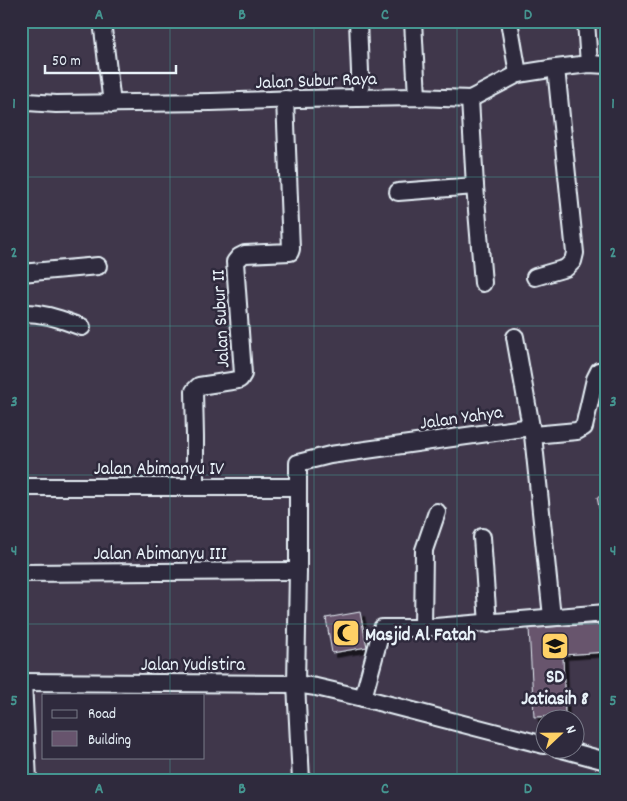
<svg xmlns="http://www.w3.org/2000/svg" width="627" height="801" viewBox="0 0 627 801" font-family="Dekko,sans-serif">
<defs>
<filter id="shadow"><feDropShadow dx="4.5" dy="4.5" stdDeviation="0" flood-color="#0009"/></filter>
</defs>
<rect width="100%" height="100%" fill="#40374b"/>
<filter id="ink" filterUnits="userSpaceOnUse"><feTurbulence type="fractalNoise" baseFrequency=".02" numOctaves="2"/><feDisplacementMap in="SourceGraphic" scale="10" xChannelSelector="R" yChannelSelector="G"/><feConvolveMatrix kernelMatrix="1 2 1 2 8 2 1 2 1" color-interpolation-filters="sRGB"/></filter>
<g filter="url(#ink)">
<!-- building -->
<g fill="#67546d" stroke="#e8f1f8" filter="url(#shadow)">
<polygon points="597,497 606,497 606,528 603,528"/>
<polygon points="360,612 367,647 332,653 326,618"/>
<polygon points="606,624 606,652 563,655 565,716 534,717 529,628"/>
</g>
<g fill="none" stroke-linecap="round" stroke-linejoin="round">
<!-- minor casing -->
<g stroke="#e8f1f8" stroke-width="20">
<g id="minor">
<polyline points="102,21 112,104"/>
<polyline points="358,21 361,97"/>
<polyline points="413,21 417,97"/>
<polyline points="509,21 518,74"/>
<polyline points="586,21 589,64"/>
<polyline points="470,99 475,186 483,283"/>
<polyline points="21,103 28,102 56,104 211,102 298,99 417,97 470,99 518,74 556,68 589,64 606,65"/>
<polyline points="398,192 475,186"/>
<polyline points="21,273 98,266"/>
<polyline points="535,277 566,268 573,261 575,253 556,68"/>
<path d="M21,313C43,312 62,320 82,327"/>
<polyline points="515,337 531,427"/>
<polyline points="533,435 552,617"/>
<polyline points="21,487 298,487"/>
<polyline points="195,487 195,437 194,391 199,386 238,380 240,379 243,374 235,262 239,257 245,254 290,252 291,249 285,99"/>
<polyline points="482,537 488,624"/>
<polyline points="21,573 298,571"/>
<polyline points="423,628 424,550 437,512"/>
<polyline points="21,682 296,684 316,687 363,698 544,745"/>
<polyline points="23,682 28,780"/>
<polyline points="363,698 382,628 423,628 606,613"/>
<polyline points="558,748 606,761"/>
<polyline points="301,780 296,684 298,571 298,463 330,455 531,427 533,435 577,431 584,427 595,379 599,371 606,370"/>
</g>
</g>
<!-- minor -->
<use href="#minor" stroke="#2f2a3d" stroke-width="16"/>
</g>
</g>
<!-- grid -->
<path fill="none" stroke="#459590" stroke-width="1" stroke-opacity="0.55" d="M170,21V695M314,21V780M457,21V780M21,177H606M21,326H606M21,475H606M21,624H606M170,757V780"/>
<!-- icons -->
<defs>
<g id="mosque-square" transform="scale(1.4375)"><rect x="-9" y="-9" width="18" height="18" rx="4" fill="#ffd166" stroke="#2f2a3d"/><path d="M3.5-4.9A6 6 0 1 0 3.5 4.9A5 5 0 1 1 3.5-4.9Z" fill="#111"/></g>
<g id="school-square" transform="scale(1.4375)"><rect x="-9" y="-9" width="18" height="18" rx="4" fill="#ffd166" stroke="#2f2a3d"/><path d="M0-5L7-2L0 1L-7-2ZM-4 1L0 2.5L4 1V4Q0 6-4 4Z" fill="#111"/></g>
</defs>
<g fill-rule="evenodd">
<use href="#mosque-square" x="346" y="633"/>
<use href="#school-square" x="555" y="646"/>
</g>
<g text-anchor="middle" stroke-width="5" stroke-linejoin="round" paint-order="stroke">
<!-- street labels -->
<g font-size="19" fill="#e8f1f8" stroke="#2f2a3d">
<text transform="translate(316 79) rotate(-2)" y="7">Jalan Subur Raya</text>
<text transform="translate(219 319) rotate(-93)" y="7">Jalan Subur II</text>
<text transform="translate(461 416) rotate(-8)" y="7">Jalan Yahya</text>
<text x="159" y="474">Jalan Abimanyu IV</text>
<text x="160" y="559">Jalan Abimanyu III</text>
<text x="193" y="670">Jalan Yudistira</text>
</g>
<!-- poi labels -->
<g font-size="19" font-weight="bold" fill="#e8f1f8" stroke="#2f2a3d" text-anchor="start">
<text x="365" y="640">Masjid Al Fatah</text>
<text x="555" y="682" text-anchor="middle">SD<tspan x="555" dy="22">Jatiasih 8</tspan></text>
</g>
</g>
<!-- margin -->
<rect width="627" height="801" fill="none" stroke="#2f2a3d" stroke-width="55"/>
<!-- legend -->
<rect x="42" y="694" width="162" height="65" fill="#2f2a3d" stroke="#797a88"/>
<rect x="52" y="710" width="25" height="8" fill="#2f2a3d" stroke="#797a88"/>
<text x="88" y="718" font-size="15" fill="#e8f1f8">Road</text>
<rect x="52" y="731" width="25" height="15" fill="#67546d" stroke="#797a88"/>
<text x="88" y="744" font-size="15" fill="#e8f1f8">Building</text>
<!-- north arrow -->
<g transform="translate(560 734) rotate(68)"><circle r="24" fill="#2f2a3d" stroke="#797a88"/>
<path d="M0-4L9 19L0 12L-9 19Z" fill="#ffd166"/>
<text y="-8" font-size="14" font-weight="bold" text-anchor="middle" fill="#e8f1f8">N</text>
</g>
<!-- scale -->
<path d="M45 65v8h131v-8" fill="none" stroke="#e8f1f8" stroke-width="2.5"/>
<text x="52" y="65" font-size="15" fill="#e8f1f8" stroke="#2f2a3d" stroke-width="4" paint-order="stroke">50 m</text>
<rect x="28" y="28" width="572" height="746" fill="none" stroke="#459590" stroke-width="2"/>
<g font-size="16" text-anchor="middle" font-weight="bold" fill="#459590">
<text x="99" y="19">A</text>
<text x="242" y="19">B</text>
<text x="385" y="19">C</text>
<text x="528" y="19">D</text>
<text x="14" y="108">1</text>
<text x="613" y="108">1</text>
<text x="14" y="257">2</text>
<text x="613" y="257">2</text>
<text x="14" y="406">3</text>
<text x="613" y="406">3</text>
<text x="14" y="555">4</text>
<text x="613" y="555">4</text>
<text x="14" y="705">5</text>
<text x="613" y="705">5</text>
<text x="99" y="793">A</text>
<text x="242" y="793">B</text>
<text x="385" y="793">C</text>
<text x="528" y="793">D</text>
</g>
</svg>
